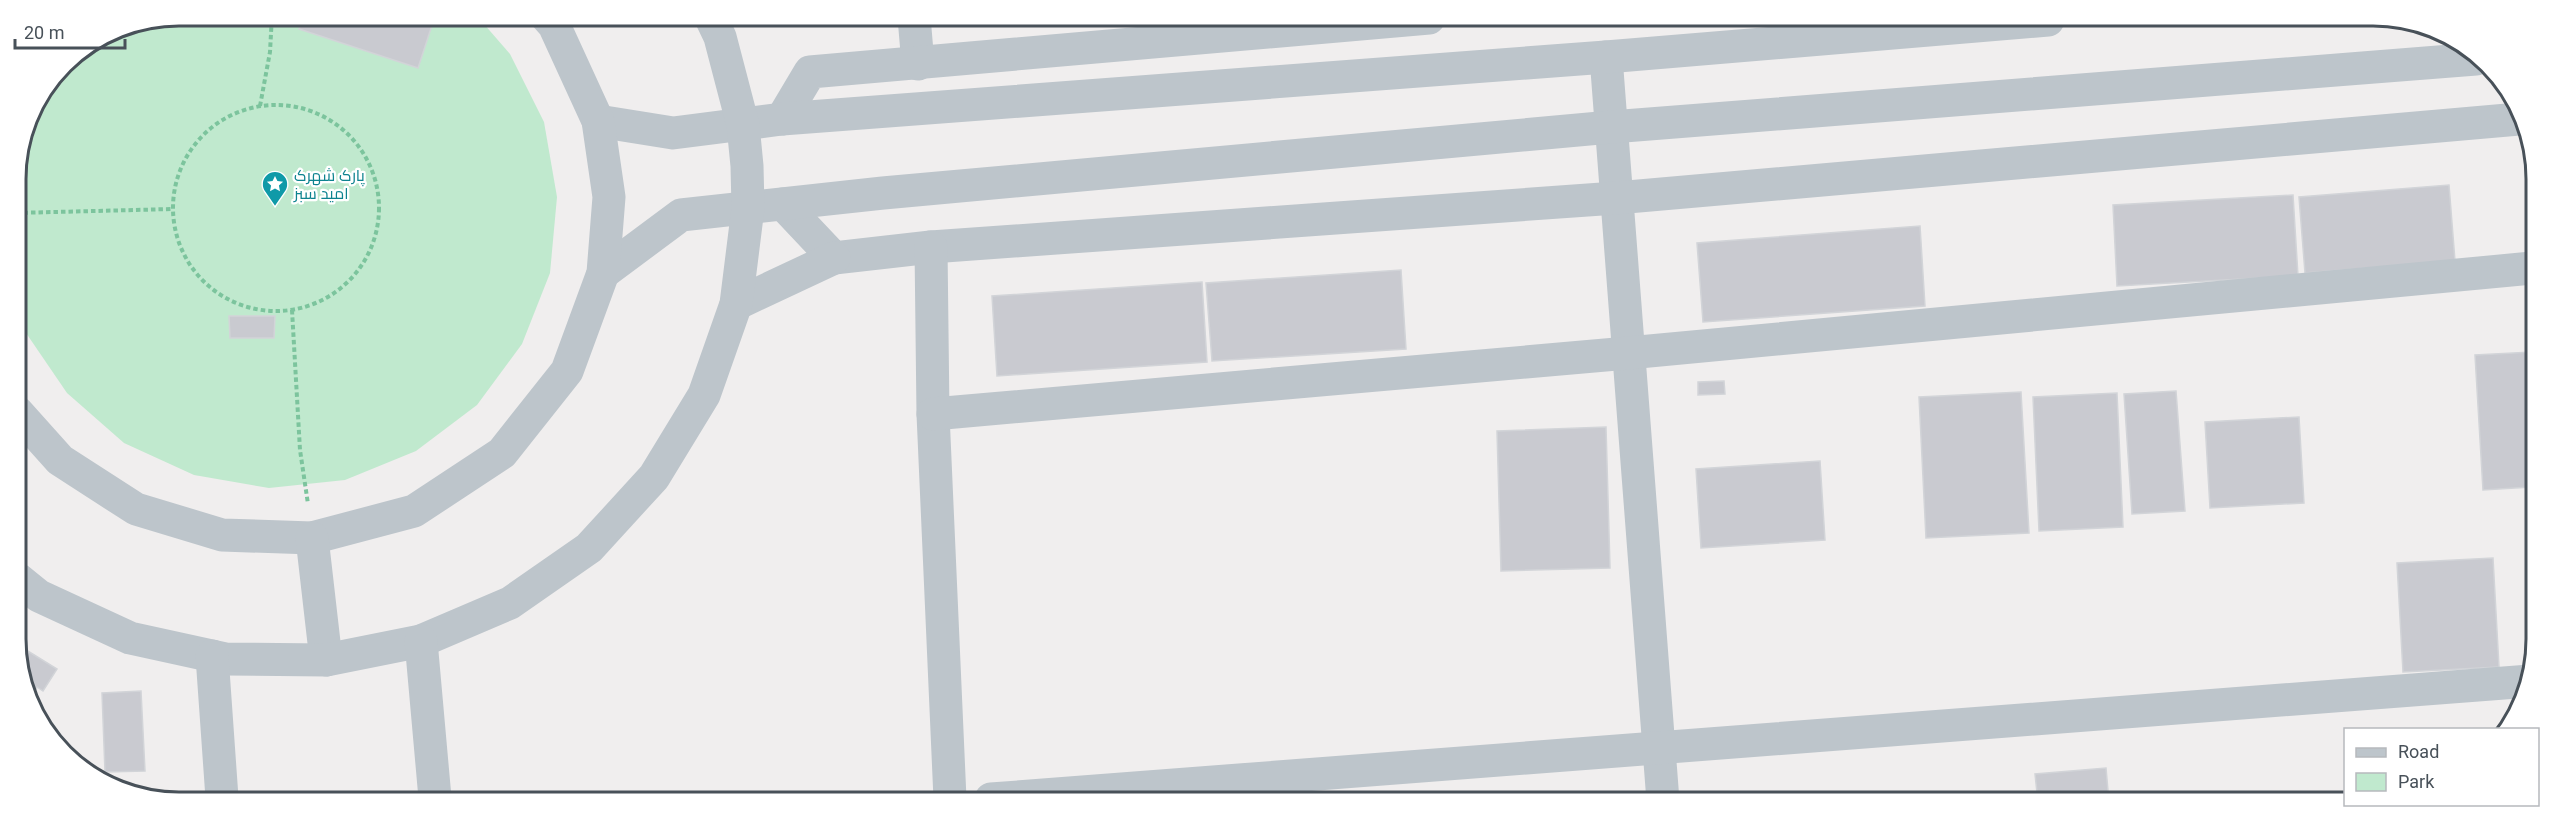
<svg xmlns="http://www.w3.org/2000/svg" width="2551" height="818" viewBox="0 0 2551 818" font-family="Roboto,Cairo,sans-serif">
<rect width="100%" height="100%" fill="#f0eeee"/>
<!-- green -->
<polygon fill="#c0e9ce" points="179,15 477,16 510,54 544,122 557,197 550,273 522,344 477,405 416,451 345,480 269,488 194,475 124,443 67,393 24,330 16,305 15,169 28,116 63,63 116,27"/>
<!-- building -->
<g fill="#c9cad0" stroke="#d2d4d8" stroke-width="1.5">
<polygon points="304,15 435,16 418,68 299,29"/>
<polygon points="2449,185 2455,261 2305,273 2299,197"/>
<polygon points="2293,195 2298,276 2117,286 2113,205"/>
<polygon points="1920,226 1925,306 1703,322 1697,243"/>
<polygon points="1401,270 1406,349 1212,361 1206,283"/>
<polygon points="1202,282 1207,362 997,376 992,296"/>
<polygon points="229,316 275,316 274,338 230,338"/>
<polygon points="2532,352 2531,487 2483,490 2475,355"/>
<polygon points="1724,381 1725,394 1698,395 1698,382"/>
<polygon points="2176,391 2185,511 2132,514 2124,394"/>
<polygon points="2021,392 2029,533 1926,538 1919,397"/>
<polygon points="2117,393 2123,527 2039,531 2033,397"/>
<polygon points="2299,417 2304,503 2210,508 2205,422"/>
<polygon points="1606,427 1610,568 1501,571 1497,431"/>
<polygon points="1820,461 1825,540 1701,548 1696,469"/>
<polygon points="2493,558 2499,667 2403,672 2397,563"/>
<polygon points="18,645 57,669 43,691 37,687 31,697 18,671"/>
<polygon points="141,691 145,771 105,772 102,693"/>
<polygon points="2106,768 2109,802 2038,802 2035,774"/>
</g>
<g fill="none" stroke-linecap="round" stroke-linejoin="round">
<!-- path -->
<g stroke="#7cc49d" stroke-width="4" stroke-dasharray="4.5 3" stroke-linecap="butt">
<circle cx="276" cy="208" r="103"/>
<polyline points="260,106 270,52 272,15"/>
<polyline points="16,213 173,209"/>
<polyline points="292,310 300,450 308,504"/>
</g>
<!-- minor -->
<g stroke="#bdc5cb" stroke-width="33">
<polyline points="914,17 918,64"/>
<polyline points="1606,57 1663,801"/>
<polyline points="782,119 810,72 1429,18"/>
<polyline points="598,121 673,133 782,119 1606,57 2048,20"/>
<polyline points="783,204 834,258 931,247 1616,198 2519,119"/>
<polyline points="931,247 933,414 950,799"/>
<polyline points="603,273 681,215 883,193 1611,127 2476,59"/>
<polyline points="736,304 834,258"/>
<polyline points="17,412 60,460 136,509 222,535 312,538 414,511 502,453 567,371 603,273 609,197 598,121 554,25 546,16"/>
<polyline points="933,414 1628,353 2532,268"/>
<polyline points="312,538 326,660"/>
<polyline points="18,579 39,596 130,638 226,659 326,660 421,641 510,603 589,548 654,477 704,395 736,304 748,208 747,166 743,125 720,37 710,16"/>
<polyline points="421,641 435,798"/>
<polyline points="212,656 222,798"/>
<polyline points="991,799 2530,681"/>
</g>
</g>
<!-- icons -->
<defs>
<g id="sight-pin" transform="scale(1.35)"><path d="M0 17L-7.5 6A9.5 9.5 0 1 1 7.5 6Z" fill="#0f9aa8" stroke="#fff"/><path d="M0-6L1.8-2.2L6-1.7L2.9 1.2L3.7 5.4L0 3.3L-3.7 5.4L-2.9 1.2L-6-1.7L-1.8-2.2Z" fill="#fff"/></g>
</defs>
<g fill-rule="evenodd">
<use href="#sight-pin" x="275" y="184"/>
</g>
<g text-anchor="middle" stroke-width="4.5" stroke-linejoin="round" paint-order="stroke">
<!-- culture labels -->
<g font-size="16" fill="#0d838f" stroke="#fff" text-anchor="start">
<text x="294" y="181">پارک شهرک<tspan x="294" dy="18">امید سبز</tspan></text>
</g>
</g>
<!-- crop -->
<path d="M0 0H2551V818H0ZM179 26H2373A153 153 0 0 1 2526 179V639A153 153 0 0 1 2373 792H179A153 153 0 0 1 26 639V179A153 153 0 0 1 179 26Z" fill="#fff" fill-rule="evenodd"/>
<path fill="none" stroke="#485159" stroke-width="3" d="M179 26H2373A153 153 0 0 1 2526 179V639A153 153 0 0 1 2373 792H179A153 153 0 0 1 26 639V179A153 153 0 0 1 179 26Z"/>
<!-- legend -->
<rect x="2344" y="728" width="195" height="78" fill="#ffffff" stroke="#b6b9bd" stroke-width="1.5"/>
<rect x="2356" y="748" width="30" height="9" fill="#bdc5cb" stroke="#b6b9bd" stroke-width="1.5"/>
<text x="2398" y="758" font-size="18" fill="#485159">Road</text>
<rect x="2356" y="773" width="30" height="18" fill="#c0e9ce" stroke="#b6b9bd" stroke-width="1.5"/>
<text x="2398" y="788" font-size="18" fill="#485159">Park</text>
<!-- scale -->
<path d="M15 39v9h110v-9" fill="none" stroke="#485159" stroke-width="3"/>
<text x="24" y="39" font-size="18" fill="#485159" stroke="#ffffff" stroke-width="4.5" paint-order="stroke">20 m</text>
</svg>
